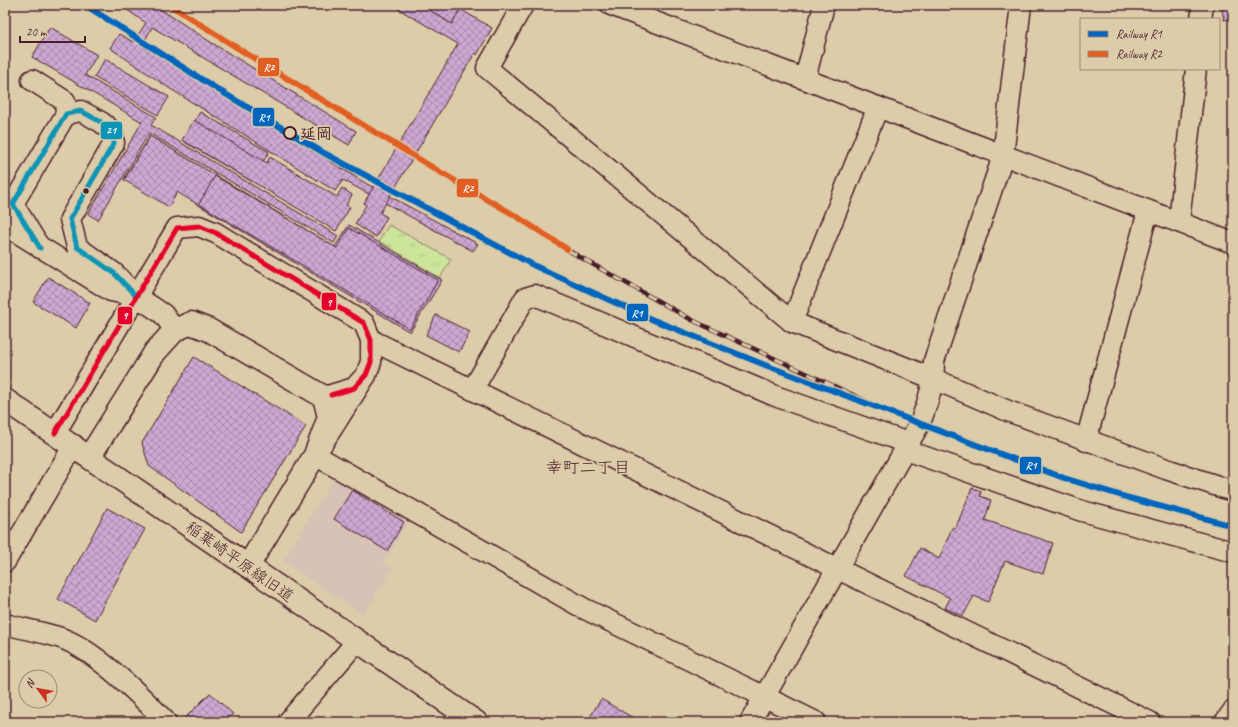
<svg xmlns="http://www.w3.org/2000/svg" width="1238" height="727" viewBox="0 0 1238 727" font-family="Caveat,'Klee One',sans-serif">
<defs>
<pattern id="grass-tufts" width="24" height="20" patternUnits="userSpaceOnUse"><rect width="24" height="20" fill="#cde59b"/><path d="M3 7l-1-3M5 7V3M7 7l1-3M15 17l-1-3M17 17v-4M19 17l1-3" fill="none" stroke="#b2c486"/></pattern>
<pattern id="building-cross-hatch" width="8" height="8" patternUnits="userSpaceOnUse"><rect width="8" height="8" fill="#cca8d2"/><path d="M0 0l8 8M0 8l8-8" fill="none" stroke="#a888ab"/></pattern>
</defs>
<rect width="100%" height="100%" fill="#ddcca9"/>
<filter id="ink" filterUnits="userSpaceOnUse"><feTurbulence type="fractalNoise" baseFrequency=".025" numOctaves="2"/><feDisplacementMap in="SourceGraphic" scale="8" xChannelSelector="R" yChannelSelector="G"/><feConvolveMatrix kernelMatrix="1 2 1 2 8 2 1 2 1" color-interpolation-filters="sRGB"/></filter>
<g filter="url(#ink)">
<!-- built -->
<polygon fill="#d8c1b5" points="335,477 409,521 383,563 393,569 363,615 283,561"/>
<!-- grass -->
<polygon fill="url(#grass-tufts)" stroke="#8c8263" points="389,225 451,259 440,278 379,241"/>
<!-- building -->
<g fill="url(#building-cross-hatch)" stroke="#4a1f2b">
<polygon points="120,5 154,5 212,43 356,131 349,145 152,27 142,46 367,184 478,244 473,251 343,180 335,191 169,88 110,48 119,34 133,42 146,23"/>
<polygon points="396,5 421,5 452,24 460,9 492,28 477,55 475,53 380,213 387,217 376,237 355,224 366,205 364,203 458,44 395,7"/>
<polygon points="421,5 454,5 460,9 452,24"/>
<polygon points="1221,5 1233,5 1233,18 1224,20"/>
<polygon points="50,27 97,55 85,75 156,117 151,125 338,236 334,243 149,133 98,220 88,214 142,122 32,57"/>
<polygon points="105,59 169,97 158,115 94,77"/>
<polygon points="200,112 269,152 251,181 183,141"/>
<polygon points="194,120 267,163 270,157 337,197 342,188 352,195 346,205 350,207 336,231 182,140"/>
<polygon points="150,136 195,163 169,206 124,179"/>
<polygon points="150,136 335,247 349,225 442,280 410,332 177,192 169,207 124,180"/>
<polygon points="215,176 337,248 349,228 438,280 410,329 199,204"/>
<polygon points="48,277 90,303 76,328 33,302"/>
<polygon points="436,315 470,332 459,352 426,335"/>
<polygon points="194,357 306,426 241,532 149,466 142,443"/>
<polygon points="972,488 981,491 980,496 991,500 985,520 1053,543 1043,574 1005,561 988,602 974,596 963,616 945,608 950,598 906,576 920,548 939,559 952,528 956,527"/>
<polygon points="352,490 404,522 387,551 334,519"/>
<polygon points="107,508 145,529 95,620 58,599"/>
<polygon points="210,693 233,714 224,722 181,722"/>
<polygon points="601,699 640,722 587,722"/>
</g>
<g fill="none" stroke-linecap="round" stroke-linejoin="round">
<!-- minor casing -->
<g stroke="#4a1f2b" stroke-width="23">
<g id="minor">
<polyline points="523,5 487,68 792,322 934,379 1008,411 1166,469 1233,491"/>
<polyline points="611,5 1233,243"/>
<polyline points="1201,19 1203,5"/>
<polyline points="805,79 824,5"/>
<polyline points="32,80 65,101 66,114"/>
<polyline points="1179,222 1196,69"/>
<polyline points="5,225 111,291 136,296 163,314 175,330"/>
<polyline points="40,248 13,204 66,114 81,111 101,122 112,131 114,143 70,219 77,247 114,273 136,296"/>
<polyline points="792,322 878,107"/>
<polyline points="371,340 1150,722"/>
<polyline points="366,375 315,455 583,608 816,722"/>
<polyline points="473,389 525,298 535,295 778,397 908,443"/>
<polyline points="55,433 177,228 199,226 216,233 364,323 371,340 371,362 366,375 354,388 324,397"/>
<polyline points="1086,441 1148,211"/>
<polyline points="905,450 1082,511 1233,552"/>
<polyline points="5,562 74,445"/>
<path d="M5,624C24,629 43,632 61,638C95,650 141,696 166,722"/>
<polyline points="288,722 357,641"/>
<path d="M750,722L920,423C928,402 934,384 934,361L1003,156L1021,5"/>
<polyline points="1225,722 1233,711"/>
</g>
</g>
<!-- tertiary casing -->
<g stroke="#4a1f2b" stroke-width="25">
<g id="tertiary">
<polyline points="5,400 476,722"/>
<polyline points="90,456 155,352 175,330 191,323 209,330 324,397 329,417 315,455 248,566"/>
</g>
</g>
<!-- minor -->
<use href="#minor" stroke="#ddcca9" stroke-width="20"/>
<!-- tertiary -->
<use href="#tertiary" stroke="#ddcca9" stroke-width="22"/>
<!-- rail casing -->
<g stroke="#4a1f2b" stroke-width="4.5">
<polyline id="rail" points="170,5 239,49 440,172 516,216 557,244 601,269 692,320 877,406"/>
</g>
<!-- rail -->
<use href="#rail" stroke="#ddcca9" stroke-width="3" stroke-dasharray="9" stroke-linecap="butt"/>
<!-- bus-1 casing -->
<g stroke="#ddcca9" stroke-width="8">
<polyline id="bus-1" points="40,248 13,204 66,114 81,111 101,122 112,131 114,143 70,219 77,247 114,273 136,296"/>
</g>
<!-- bus-2 casing -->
<g stroke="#ddcca9" stroke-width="8">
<polyline id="bus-2" points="55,433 177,228 199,226 216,233 364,323 371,340 371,362 366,375 354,388 331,395"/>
</g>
<!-- bus-1 -->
<use href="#bus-1" stroke="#0b94b6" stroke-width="5"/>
<!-- bus-2 -->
<use href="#bus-2" stroke="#e4002b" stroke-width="5"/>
<!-- rail-1 casing -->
<g stroke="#ddcca9" stroke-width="9">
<polyline id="rail-1" points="85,5 217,89 324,153 535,266 651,319 765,365 1064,478 1129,498 1233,526"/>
</g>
<!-- rail-2 casing -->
<g stroke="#ddcca9" stroke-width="9">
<polyline id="rail-2" points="170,5 239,49 440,172 516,216 567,249"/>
</g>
<!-- rail-1 -->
<use href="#rail-1" stroke="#0065bd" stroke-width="6"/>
<!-- rail-2 -->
<use href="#rail-2" stroke="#e15e23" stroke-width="6"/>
</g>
</g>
<!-- markers -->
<circle fill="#ddcca9" stroke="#4a1f2b" stroke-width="2" cx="290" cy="133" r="6"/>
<circle fill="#4a1f2b" stroke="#ddcca9" stroke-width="1.5" cx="86" cy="191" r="3.5"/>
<g text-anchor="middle" stroke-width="3.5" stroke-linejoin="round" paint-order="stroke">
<!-- stop labels -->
<g font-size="16" font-weight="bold" fill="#4a1f2b" stroke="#ddcca9" text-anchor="start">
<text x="300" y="139">延岡</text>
</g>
<!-- street labels -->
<g font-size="16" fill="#4a1f2b" stroke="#ddcca9">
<text transform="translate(240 561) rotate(35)" y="6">稲葉崎平原線旧道</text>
</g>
<!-- neighbourhood labels -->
<g font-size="17" fill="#4a1f2b" stroke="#ddcca9">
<text x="588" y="473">幸町二丁目</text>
</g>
</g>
<g stroke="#ddcca9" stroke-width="1.5">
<rect x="257" y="57" width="23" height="20" rx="4" fill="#e15e23"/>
<rect x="252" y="107" width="23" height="20" rx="4" fill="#0065bd"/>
<rect x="100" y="121" width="23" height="19" rx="4" fill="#0b94b6"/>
<rect x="456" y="178" width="23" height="20" rx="4" fill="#e15e23"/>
<rect x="321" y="292" width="16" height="19" rx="4" fill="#e4002b"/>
<rect x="626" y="303" width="23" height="19" rx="4" fill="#0065bd"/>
<rect x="117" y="306" width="16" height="19" rx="4" fill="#e4002b"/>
<rect x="1019" y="456" width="23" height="19" rx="4" fill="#0065bd"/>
</g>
<g font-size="11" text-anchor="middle" font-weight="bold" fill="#fff">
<text x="269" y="71">R2</text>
<text x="264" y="121">R1</text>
<text x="111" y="134">21</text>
<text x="468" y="192">R2</text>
<text x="329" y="306">9</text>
<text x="637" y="317">R1</text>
<text x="125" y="319">9</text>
<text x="1031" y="469">R1</text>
</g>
<!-- margin -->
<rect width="1238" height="727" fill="none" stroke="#ddcca9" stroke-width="20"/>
<rect x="10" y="10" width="1218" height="707" fill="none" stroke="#4a1f2b" stroke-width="1.5" filter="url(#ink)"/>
<!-- legend -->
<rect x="1080" y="18" width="140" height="52" fill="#ddcca9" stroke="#a28777"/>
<rect x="1088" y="31" width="20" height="6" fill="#0065bd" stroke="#a28777"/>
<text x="1116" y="38" font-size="12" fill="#4a1f2b">Railway R1</text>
<rect x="1088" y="51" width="20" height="6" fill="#e15e23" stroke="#a28777"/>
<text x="1116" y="58" font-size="12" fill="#4a1f2b">Railway R2</text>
<!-- north arrow -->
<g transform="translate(38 689) rotate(302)"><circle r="19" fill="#ddcca9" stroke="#a28777"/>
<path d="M0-3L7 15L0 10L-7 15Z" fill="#c8321e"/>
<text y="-6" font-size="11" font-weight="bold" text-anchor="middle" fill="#4a1f2b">N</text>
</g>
<!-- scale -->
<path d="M20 36v6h65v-6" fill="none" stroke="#4a1f2b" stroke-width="2"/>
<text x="26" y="36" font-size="12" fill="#4a1f2b" stroke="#ddcca9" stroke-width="3" paint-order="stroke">20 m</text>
</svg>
